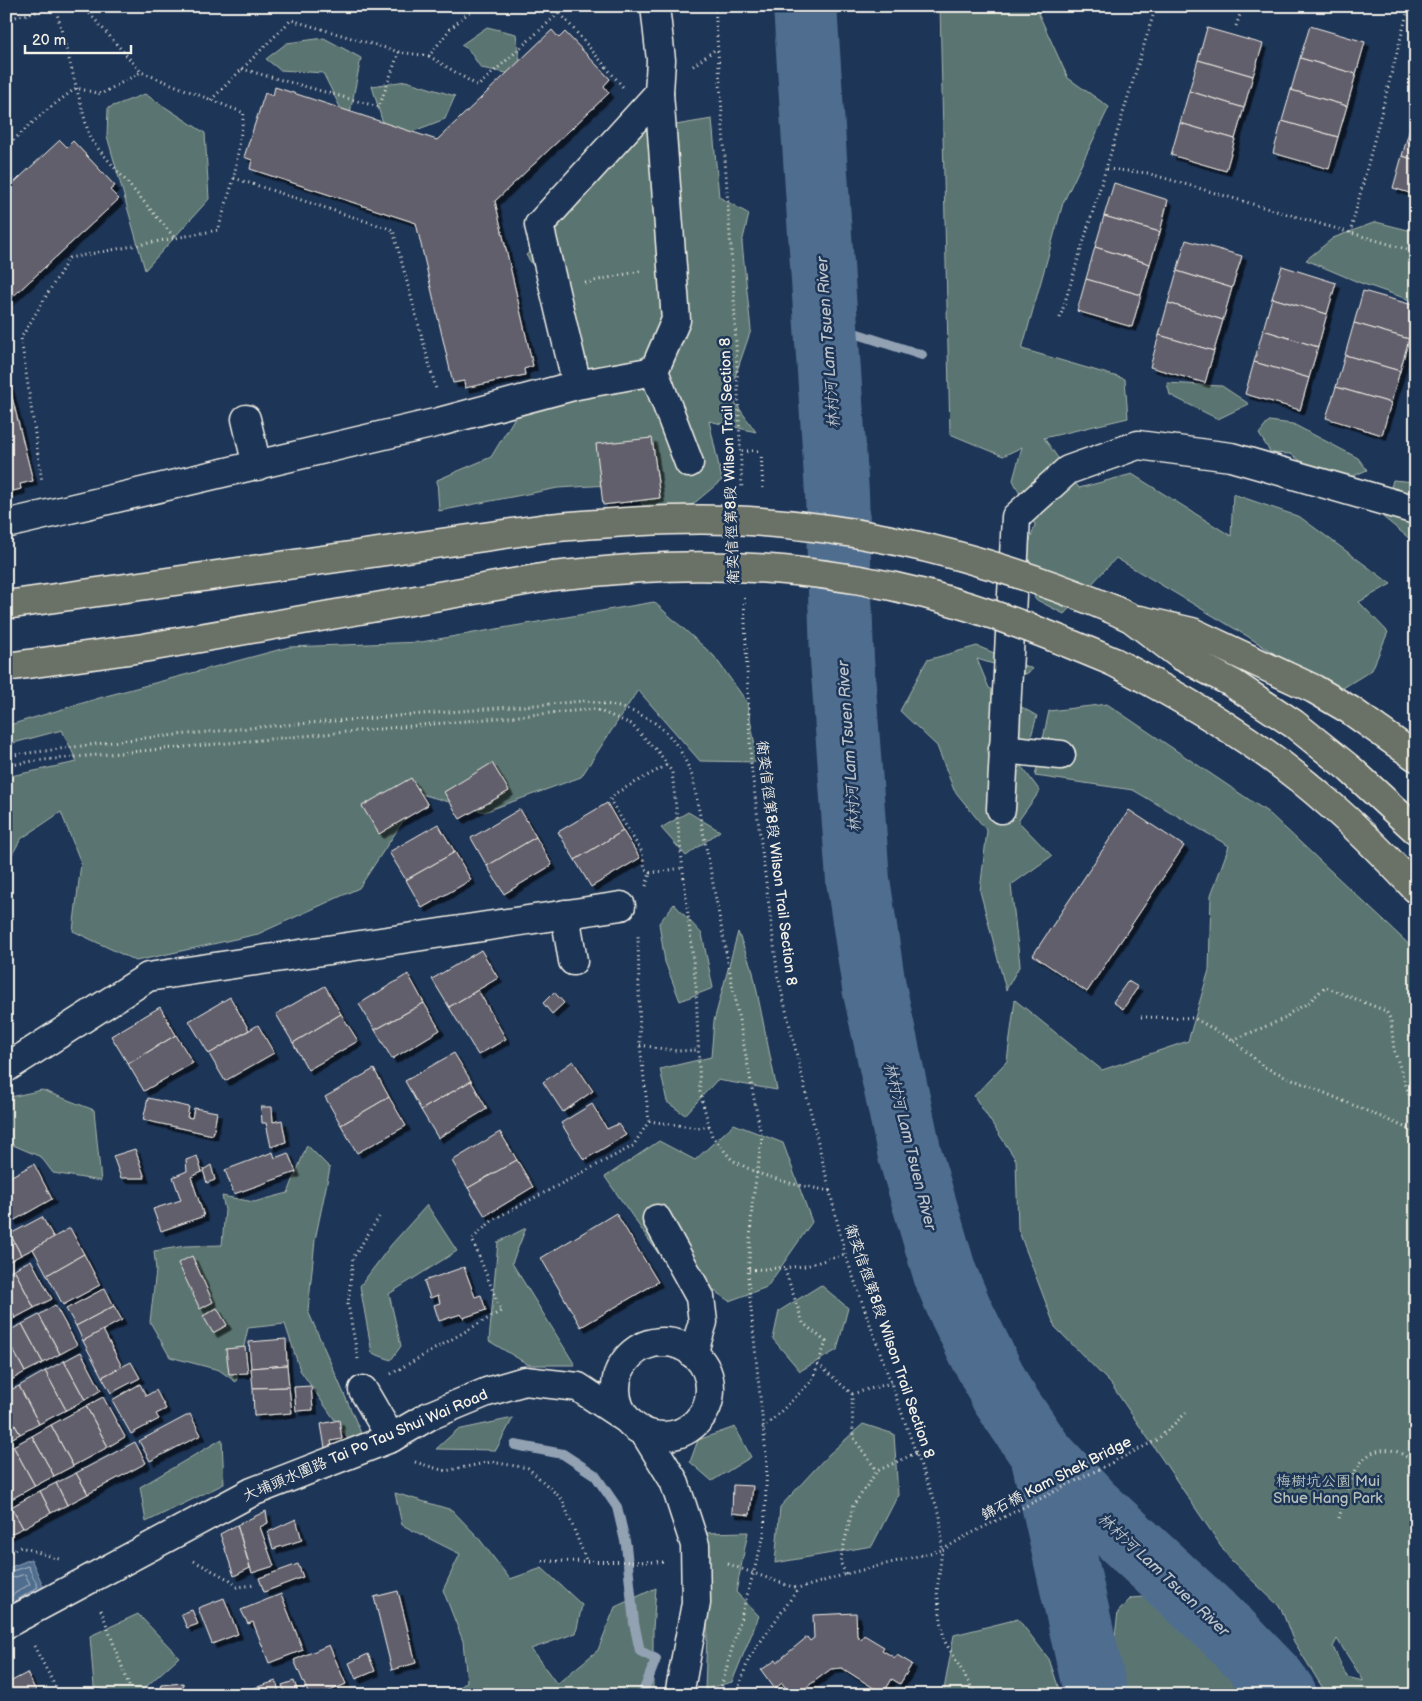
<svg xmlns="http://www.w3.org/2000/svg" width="1422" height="1701" viewBox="0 0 1422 1701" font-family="'Balsamiq Sans','LXGW WenKai TC',sans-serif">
<defs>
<filter id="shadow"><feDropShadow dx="4.5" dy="4.5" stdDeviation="0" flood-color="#0009"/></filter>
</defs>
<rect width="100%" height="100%" fill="#1d3557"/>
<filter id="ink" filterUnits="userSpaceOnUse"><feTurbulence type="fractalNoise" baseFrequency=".02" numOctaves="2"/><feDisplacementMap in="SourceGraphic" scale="10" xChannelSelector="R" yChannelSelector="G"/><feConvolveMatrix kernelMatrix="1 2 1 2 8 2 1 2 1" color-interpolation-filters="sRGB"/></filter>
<g filter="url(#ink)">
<!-- green -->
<g fill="#5a7571" stroke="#a7b3ac" fill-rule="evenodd">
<polygon points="940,6 1035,6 1068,78 1109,107 1063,203 1022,349 1125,379 1128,418 1044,438 1079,488 1132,474 1231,536 1233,494 1300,517 1391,584 1359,602 1388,632 1372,670 1335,693 1247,636 1116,558 1064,614 1035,599 1027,549 1035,525 1013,480 1022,447 1003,456 950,434"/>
<polygon points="487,27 516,34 522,76 481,68 468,49 461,45"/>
<polygon points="324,38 361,58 348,123 323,73 280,70 266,59 287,43"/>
<polygon points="406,81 455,96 445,119 388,141 372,86"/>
<polygon points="145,94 205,133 209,199 145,270 107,136 108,108"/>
<polygon points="712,119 719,197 749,214 742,243 751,330 729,394 756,432 709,421 722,480 662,530 627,484 558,488 439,511 437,480 491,457 517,414 575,398 574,327 526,255 556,225 639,131"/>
<polygon points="1376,222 1416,232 1416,302 1358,282 1306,260 1333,238"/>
<polygon points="1167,383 1222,386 1249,404 1218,419 1170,395"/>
<polygon points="1269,421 1293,424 1358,458 1367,470 1340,482 1305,464 1291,454 1271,453 1259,434"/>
<polygon points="1393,480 1416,482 1416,544 1383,517"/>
<polygon points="654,602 714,656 747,702 758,762 700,761 638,690 581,777 484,812 421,794 359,888 258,934 136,961 73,931 81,863 61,812 21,839 10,858 6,855 6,777 77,762 62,730 6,745 6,726 106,696 289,647 421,642"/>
<polygon points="977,646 1033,669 1026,674 977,659 989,688 1037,716 1022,767 1040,791 1018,821 1052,856 1011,885 1020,965 1006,990 980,891 987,831 954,790 937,746 900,711 927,660"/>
<path d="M1107,704L1269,813L1416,951V1695H1327L1293,1640L1281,1608L1230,1559L1111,1384L1055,1327L1018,1229L1016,1160L974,1096L1007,1061L1015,1000L1102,1070L1188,1041L1209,970L1211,895L1229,846L1133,790L1035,776L1049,711ZM1337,1639L1363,1680V1681L1347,1677L1333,1647Z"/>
<polygon points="688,812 720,831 686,856 661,828"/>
<polygon points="674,904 702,934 713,988 680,1001 665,962 659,923"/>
<polygon points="738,932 753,972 777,1090 717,1080 685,1115 667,1102 660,1069 711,1057 714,1021"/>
<polygon points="42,1090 94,1110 101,1181 53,1173 41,1157 6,1142 6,1098"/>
<polygon points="734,1124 783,1143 812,1222 767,1287 729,1301 658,1253 605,1177 659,1141 695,1160"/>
<polygon points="307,1145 330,1168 315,1240 308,1311 361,1433 350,1442 300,1370 285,1324 248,1328 236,1382 219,1370 170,1357 150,1322 156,1270 154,1251 185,1246 222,1245 225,1210 222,1196 254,1202 288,1193"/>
<polygon points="427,1205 457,1251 389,1294 401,1346 391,1360 372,1353 360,1286 391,1245"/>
<polygon points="526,1228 512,1263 575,1365 529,1365 489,1341 498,1242"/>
<polygon points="821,1285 848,1308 837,1350 800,1371 773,1339 779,1311"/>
<polygon points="513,1418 496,1450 436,1449 457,1430"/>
<polygon points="863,1424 894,1434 898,1495 872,1546 775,1563 780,1507 827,1456"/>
<polygon points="735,1427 751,1457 712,1481 690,1462 698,1440"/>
<polygon points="222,1439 224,1484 146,1522 140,1487"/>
<polygon points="395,1493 452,1510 477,1536 510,1579 542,1568 582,1605 576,1633 531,1649 557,1684 598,1650 615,1607 656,1588 653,1629 653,1695 449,1695 467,1682 463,1641 443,1590 460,1554 402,1525"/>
<polygon points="748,1532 736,1592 759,1616 732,1682 705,1689 709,1579 704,1533"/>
<polygon points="1171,1580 1274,1695 1097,1695 1103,1647 1115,1636 1118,1612 1131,1598 1144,1597 1152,1599"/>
<polygon points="138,1614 179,1657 137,1695 124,1695 94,1687 90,1636"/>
<polygon points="1018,1619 1049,1659 1061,1695 943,1695 954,1635"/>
</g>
<!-- water -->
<polygon fill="#506d8f" stroke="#92a2b3" points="31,1559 45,1590 6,1612 6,1569"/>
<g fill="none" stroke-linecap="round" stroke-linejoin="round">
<!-- shore -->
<g stroke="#b2bcc4" stroke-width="1">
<polyline points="6,1573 28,1566 38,1587 6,1607"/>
<polyline points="6,1580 25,1574 30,1584 6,1599"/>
</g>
<!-- stream -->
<g stroke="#92a2b3" stroke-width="10">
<polyline points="824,323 922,355"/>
<polyline points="515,1445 563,1454 595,1475 617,1507 626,1545 634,1623 640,1651 656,1659 642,1695"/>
</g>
<!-- river -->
<g stroke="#506d8f" stroke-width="64">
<polyline points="805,6 837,493 842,659 858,880 874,987 910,1155 945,1274 961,1312 1002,1395 1042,1454 1090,1505 1228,1632 1275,1681 1285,1695"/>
<polyline points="1042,1454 1096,1695"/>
</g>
</g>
<!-- building -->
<g fill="#625f6d" stroke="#f4f1e8" filter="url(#shadow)">
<polygon points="1310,26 1365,42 1356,74 1300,58"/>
<polygon points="1207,28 1263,44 1253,76 1198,60"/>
<polygon points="552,30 559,38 565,32 610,79 604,86 609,93 495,201 533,366 524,369 525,375 465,388 464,381 453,383 416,223 250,169 252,160 244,157 265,93 273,96 275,87 437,140"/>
<polygon points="1300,58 1356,74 1347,106 1291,90"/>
<polygon points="1198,60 1253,76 1244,108 1189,91"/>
<polygon points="1291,90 1347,106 1338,137 1282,121"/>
<polygon points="1189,91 1244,108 1235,139 1180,123"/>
<polygon points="1282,121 1338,137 1329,169 1273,153"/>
<polygon points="1180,123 1235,139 1226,171 1171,155"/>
<polygon points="1411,125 1416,126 1416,160 1402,156"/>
<polygon points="60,140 67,147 73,141 115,186 110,190 119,199 6,303 6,190"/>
<polygon points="1402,156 1416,160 1416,195 1393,188"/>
<polygon points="1114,183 1168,200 1160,232 1104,216"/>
<polygon points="1104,216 1160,232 1150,264 1095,247"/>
<polygon points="1186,240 1242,256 1232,288 1177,271"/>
<polygon points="1095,247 1150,264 1141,295 1086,279"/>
<polygon points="1282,266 1336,283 1327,314 1272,298"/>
<polygon points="1177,271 1232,288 1223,320 1168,303"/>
<polygon points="1086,279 1141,295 1132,327 1077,311"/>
<polygon points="1363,291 1416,306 1416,316 1409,339 1354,323"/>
<polygon points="1272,298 1327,314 1318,347 1263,330"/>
<polygon points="1168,303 1223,320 1214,351 1159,335"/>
<polygon points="1354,323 1409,339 1400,371 1345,355"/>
<polygon points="1263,330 1318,347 1309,378 1254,362"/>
<polygon points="1159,335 1214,351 1205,383 1150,367"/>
<polygon points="1345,355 1400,371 1391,403 1336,387"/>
<polygon points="1254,362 1309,378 1300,410 1245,394"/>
<polygon points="6,373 33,481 20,484 21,489 6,493"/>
<polygon points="1336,387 1391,403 1382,435 1326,418"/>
<polygon points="652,438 660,498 603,505 596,444"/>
<polygon points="492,763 509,791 460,819 444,792"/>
<polygon points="411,778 428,805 379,834 362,806"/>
<polygon points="607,803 623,831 575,860 558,832"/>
<polygon points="520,809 536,837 487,866 471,838"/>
<polygon points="1129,810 1184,846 1087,992 1033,955"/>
<polygon points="438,824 455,852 406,880 389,852"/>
<polygon points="623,831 640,858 591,887 575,860"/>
<polygon points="536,837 552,865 504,894 487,866"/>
<polygon points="455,852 471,880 422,908 406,880"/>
<polygon points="481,950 498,978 449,1007 432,979"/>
<polygon points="408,974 424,1003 375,1030 359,1004"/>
<polygon points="1128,981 1138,987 1123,1009 1113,1002"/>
<polygon points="325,986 341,1014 293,1043 276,1014"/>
<polygon points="478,990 506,1039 478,1055 449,1007"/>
<polygon points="554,992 564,1003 552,1014 543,1003"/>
<polygon points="230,997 249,1030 209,1054 189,1021"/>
<polygon points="424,1003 440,1030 392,1059 375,1030"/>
<polygon points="160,1007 176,1035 128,1064 111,1036"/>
<polygon points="341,1014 358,1041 308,1070 293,1043"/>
<polygon points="258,1025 274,1053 225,1081 209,1054"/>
<polygon points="176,1035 193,1063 144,1091 128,1064"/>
<polygon points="454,1053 471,1081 421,1110 405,1081"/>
<polygon points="573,1061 593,1091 563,1112 543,1082"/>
<polygon points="374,1069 389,1097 341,1125 325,1097"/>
<polygon points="471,1081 487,1109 438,1138 421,1110"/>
<polygon points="389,1097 406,1126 357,1153 341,1125"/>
<polygon points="148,1098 189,1107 187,1117 192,1118 194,1108 217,1112 213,1135 143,1120"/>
<polygon points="592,1104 607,1129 618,1124 626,1135 584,1160 561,1123"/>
<polygon points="261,1107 272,1107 273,1122 282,1120 286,1142 271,1147 266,1123 262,1123"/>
<polygon points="500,1132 517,1160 468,1188 452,1161"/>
<polygon points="135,1149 145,1178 121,1178 113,1156"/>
<polygon points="273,1152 275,1158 288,1153 296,1172 234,1194 225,1170"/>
<polygon points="197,1156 202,1172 191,1177 204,1216 161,1231 153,1209 181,1200 173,1177 187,1171 186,1160"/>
<polygon points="517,1160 533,1187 485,1216 468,1188"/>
<polygon points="34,1164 52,1199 13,1221 6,1209 6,1179"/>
<polygon points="211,1165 215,1180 207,1183 203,1170"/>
<polygon points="616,1213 658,1282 581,1327 541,1258"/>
<polygon points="42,1217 54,1238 21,1255 10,1234"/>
<polygon points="70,1228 84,1254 47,1275 33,1249"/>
<polygon points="10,1234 21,1255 6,1263 6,1236"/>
<polygon points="84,1254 100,1285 63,1305 47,1275"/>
<polygon points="192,1256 213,1302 200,1309 178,1263"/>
<polygon points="31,1260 52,1299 34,1308 14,1269"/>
<polygon points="464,1267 475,1297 481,1295 486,1310 463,1318 461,1314 439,1321 434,1305 440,1303 438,1295 430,1298 424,1281"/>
<polygon points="14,1269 34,1308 15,1318 6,1301 6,1273"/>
<polygon points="105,1288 114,1306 76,1326 66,1309"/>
<polygon points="6,1301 15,1318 6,1322"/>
<polygon points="55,1305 77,1345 60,1354 39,1315"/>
<polygon points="114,1306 122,1320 83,1341 76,1326"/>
<polygon points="217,1308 227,1325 213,1333 203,1316"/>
<polygon points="39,1315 60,1354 43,1363 22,1324"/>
<polygon points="22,1324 43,1363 25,1372 6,1337 6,1332"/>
<polygon points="103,1330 122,1367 102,1377 83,1341"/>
<polygon points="6,1337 25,1372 6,1383"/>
<polygon points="286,1339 287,1365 251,1368 249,1342"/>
<polygon points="245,1347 248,1373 229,1374 226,1349"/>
<polygon points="81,1352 101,1390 85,1400 64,1361"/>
<polygon points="64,1361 85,1400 66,1410 45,1371"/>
<polygon points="131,1362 140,1378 111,1393 102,1377"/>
<polygon points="287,1365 289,1387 253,1388 251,1368"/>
<polygon points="45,1371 66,1410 39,1424 19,1386"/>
<polygon points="140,1384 146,1396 156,1390 166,1409 156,1414 159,1419 131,1434 112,1400"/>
<polygon points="19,1386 39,1424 20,1434 6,1410 6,1392"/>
<polygon points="311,1386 313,1410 296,1411 294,1387"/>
<polygon points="289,1387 292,1413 254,1416 253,1388"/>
<polygon points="103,1397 125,1437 108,1447 86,1406"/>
<polygon points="86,1406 108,1447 73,1466 51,1425"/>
<polygon points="6,1410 20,1434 9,1440 6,1435"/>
<polygon points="190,1414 201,1435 150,1461 139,1441"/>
<polygon points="339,1420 342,1439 331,1441 332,1447 325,1448 321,1424"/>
<polygon points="51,1425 73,1466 54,1476 32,1436"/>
<polygon points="32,1436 54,1476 35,1486 13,1446"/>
<polygon points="135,1442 146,1463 88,1494 76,1473"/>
<polygon points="13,1446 35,1486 6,1502 6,1450"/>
<polygon points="76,1473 88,1494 67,1505 56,1483"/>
<polygon points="56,1483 67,1505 51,1513 40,1491"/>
<polygon points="733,1485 753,1486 750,1515 732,1513"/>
<polygon points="40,1491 51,1513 23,1528 11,1507"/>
<polygon points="11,1507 23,1528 6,1536 6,1509"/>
<polygon points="266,1511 268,1523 260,1527 274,1566 252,1573 237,1525"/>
<polygon points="296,1519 302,1540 273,1549 268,1532"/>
<polygon points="237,1525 250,1568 234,1576 220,1534"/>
<polygon points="298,1564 303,1577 264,1592 259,1578"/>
<polygon points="398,1591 416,1663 392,1670 374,1597"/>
<polygon points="281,1594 303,1650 269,1663 253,1622 248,1624 241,1610"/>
<polygon points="224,1598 238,1634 212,1644 198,1608"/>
<polygon points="192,1610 198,1624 187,1628 181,1614"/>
<polygon points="856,1613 857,1636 861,1639 864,1635 884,1647 882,1650 895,1658 897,1655 912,1664 900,1684 892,1679 883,1694 842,1668 831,1669 796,1695 791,1695 782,1683 775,1689 761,1670 776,1660 777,1662 807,1637 810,1641 814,1638 813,1615"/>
<polygon points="329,1645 346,1684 321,1695 309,1695 294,1660"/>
<polygon points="368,1654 375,1671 356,1679 349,1663"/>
<polygon points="27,1673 38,1695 6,1695 6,1684"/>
<polygon points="276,1681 280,1695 240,1695 239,1693"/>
<polygon points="294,1681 299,1695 286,1695 282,1685"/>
<polygon points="183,1683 184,1695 163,1695 161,1685"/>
</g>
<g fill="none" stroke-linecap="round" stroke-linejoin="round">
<!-- minor casing -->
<g stroke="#f4f1e8" stroke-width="31">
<g id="minor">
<polyline points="655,6 661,60 659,93"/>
<polyline points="654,371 689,463"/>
<polyline points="246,419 257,466"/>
<polyline points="6,524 439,422 577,385 654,371 676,320 659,93 539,225 577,385"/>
<polyline points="1003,749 1061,755"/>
<polyline points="1001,809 1016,517 1068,470 1138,445 1231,457 1416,510"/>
<polyline points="565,914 573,961"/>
<polyline points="6,1068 148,977 621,906"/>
<polyline points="657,1219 700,1297 703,1322 693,1354"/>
<circle cx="663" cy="1389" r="47"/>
<polyline points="363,1390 391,1438"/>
<polyline points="644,1432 674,1481 695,1545 696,1603 679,1695"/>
<polyline points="6,1624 252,1492 391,1438 429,1416 487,1392 525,1381 578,1387 625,1418"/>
</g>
</g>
<!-- highway casing -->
<g stroke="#f4f1e8" stroke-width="31">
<g id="highway">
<polyline points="6,605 547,528"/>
<polyline points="1112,609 1131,618 1181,656 1232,683 1294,724 1350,769 1416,830"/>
<polyline points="1140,620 1192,632 1314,689 1350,710 1416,757"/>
<path d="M1114,662C1188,701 1263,745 1326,801C1358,828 1387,858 1416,889"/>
<polyline points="6,667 143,648 553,576"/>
</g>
</g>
<!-- path -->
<g stroke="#f4f1e8" stroke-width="3" stroke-dasharray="1 4" stroke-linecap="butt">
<polyline points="55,6 90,139 175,238"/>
<polyline points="83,6 141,72"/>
<polyline points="554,6 623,87"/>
<polyline points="715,6 734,297 742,490"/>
<polyline points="6,19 62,6"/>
<polyline points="1236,26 1243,6"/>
<polyline points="429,56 478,86 559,13"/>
<polyline points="693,66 716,49"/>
<polyline points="242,69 379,107 399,52"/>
<polyline points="211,100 291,20 399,52 429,56 450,29 476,6"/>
<polyline points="6,147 42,114 76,88 101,94 141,72 244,113 234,178 218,230 69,258 21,338 42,482"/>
<polyline points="1107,169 1147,173 1416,252"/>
<polyline points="234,178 393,230 436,389"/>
<polyline points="1350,233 1409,6"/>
<polyline points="585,283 640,271"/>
<polyline points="1060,318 1156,6"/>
<polyline points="742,451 761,451 763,491"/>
<polyline points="744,598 751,764 778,977 845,1254 916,1453 940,1515 942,1550 846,1574 798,1589"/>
<path d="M6,756L135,739L260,727L586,701C642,708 674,724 693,779L762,1140L752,1205L748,1280L767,1464L764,1535L719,1695"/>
<polyline points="6,766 33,761 595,709 631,724 660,754 672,772 696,986 700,1093 712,1136 732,1160 757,1173 793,1184 830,1191"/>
<polyline points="650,873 645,869 642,852 610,800 616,793 667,765"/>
<polyline points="650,873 682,868"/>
<polyline points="646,886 650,873"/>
<polyline points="1141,1017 1194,1018 1233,1040 1264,1067 1416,1132"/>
<polyline points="1233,1040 1286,1018 1290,1013 1308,1003 1325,987 1386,1011 1391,1020 1394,1050 1416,1115"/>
<polyline points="640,1045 677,1051 698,1050"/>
<polyline points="649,1121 698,1128 710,1126"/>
<polyline points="749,1270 806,1266 845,1254"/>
<polyline points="358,1359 348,1304 353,1258 379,1217"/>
<polyline points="818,1364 852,1394 853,1437 877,1471"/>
<polyline points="391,1374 501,1311 472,1239 494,1219 633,1146 649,1121 640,1045 638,934"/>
<polyline points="852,1394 891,1383"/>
<polyline points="763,1429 812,1381 826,1342 803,1323 784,1267"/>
<polyline points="415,1462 445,1471 491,1462 528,1468 562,1499 586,1560"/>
<path d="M1339,1518C1347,1492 1356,1441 1395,1451C1402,1453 1409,1459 1416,1463"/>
<polyline points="6,1554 21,1547 59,1559"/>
<polyline points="194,1561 230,1580 237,1587 255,1585"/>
<polyline points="542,1561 664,1562"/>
<polyline points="728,1564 798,1589"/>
<polyline points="846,1574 840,1562 853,1506 877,1471 916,1453"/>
<polyline points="101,1610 130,1688"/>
<polyline points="34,1646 60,1695"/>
<polyline points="736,1695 749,1658 798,1589"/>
<polyline points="976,1695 944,1640 937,1592 942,1550 966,1536 1157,1440 1186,1413"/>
</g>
<!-- minor -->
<use href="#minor" stroke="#1d3557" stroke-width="28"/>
<!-- highway -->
<use href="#highway" stroke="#6a7166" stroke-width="28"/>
<!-- highway-bridge casing -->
<g stroke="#f4f1e8" stroke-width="31" stroke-linecap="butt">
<g id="highway-bridge">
<path d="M547,528C608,523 668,518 729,520C861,525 990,558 1112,609"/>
<path d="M553,576C583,573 613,570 643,568C734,562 837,571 925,594C990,611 1052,636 1114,662"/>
</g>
</g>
<!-- highway-bridge -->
<use href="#highway-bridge" stroke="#6a7166" stroke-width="28"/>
</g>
</g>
<g text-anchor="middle" stroke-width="5" stroke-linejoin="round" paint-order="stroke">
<!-- street labels -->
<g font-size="15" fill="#f4f1e8" stroke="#1d3557">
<text transform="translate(729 461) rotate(-92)" y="5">衛奕信徑第8段 Wilson Trail Section 8</text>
<text transform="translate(777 863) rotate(83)" y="5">衛奕信徑第8段 Wilson Trail Section 8</text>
<text transform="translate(890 1341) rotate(71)" y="5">衛奕信徑第8段 Wilson Trail Section 8</text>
<text transform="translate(365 1445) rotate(-23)" y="5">大埔頭水圍路 Tai Po Tau Shui Wai Road</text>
<text transform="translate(1056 1478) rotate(-27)" y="5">錦石橋 Kam Shek Bridge</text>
</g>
<!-- park labels -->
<g font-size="15" fill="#b6bfb8" stroke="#1d3557">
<text x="1328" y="1486">梅樹坑公園 Mui<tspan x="1328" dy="17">Shue Hang Park</tspan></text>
</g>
<!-- water labels -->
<g font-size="16" font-style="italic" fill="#bbc3c9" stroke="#1d3557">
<text transform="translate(827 343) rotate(-94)" y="6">林村河 Lam Tsuen River</text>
<text transform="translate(848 747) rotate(-94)" y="6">林村河 Lam Tsuen River</text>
<text transform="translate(911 1146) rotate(76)" y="6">林村河 Lam Tsuen River</text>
<text transform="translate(1164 1574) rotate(43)" y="6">林村河 Lam Tsuen River</text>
</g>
</g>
<!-- margin -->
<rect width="1422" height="1701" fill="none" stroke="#1d3557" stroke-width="25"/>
<rect x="12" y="12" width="1397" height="1676" fill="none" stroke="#f4f1e8" stroke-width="2" filter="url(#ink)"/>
<!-- scale -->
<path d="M25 45v8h106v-8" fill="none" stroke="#f4f1e8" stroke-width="2.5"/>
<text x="32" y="45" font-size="15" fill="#f4f1e8" stroke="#1d3557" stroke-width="4" paint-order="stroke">20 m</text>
</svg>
